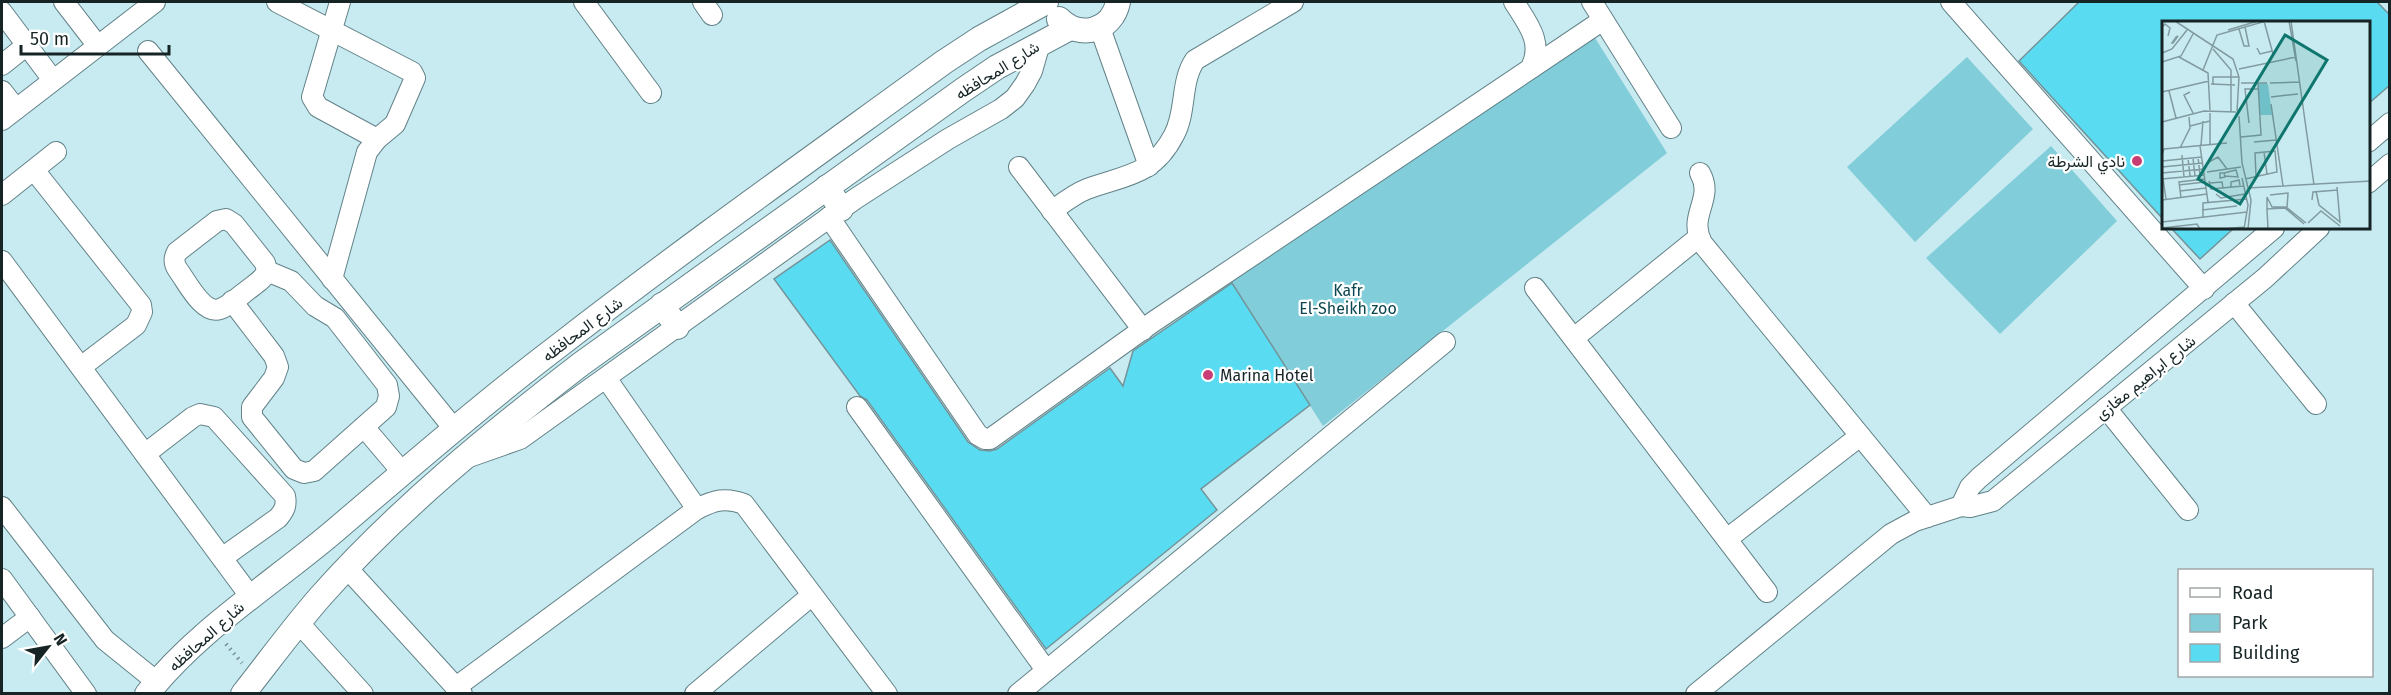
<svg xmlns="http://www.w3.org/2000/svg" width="2391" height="695" viewBox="0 0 2391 695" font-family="'Fira Sans',Vazirmatn,sans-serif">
<rect width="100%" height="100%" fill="#c8ebf1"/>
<!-- green -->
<g fill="#82cdda">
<polygon points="1592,33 1667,153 1323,426 1229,278"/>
<polygon points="1967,57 2033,129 1915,242 1847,167"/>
<polygon points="2051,146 2117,221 2000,334 1926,258"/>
</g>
<!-- building -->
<g fill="#59dcf1" stroke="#739399" stroke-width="1.5">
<polygon points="2079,2 2377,2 2390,15 2390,85 2368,104 2368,22 2163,22 2163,219 2019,61"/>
<polygon points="2171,228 2234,228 2200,259"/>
<polygon points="830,240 968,442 980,450 990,451 997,449 1110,368 1123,386 1133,351 1232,283 1310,405 1201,489 1217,510 1046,649 867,400 860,396 774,279"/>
</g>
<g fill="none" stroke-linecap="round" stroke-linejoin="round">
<!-- minor casing -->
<g stroke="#628288" stroke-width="22">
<g id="minor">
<polyline points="64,2 98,46"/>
<polyline points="277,2 412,72 415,78 395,124 377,139 367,152 332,279"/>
<polyline points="340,2 312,97 318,107 377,139"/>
<polyline points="584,2 651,93"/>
<polyline points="703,2 712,15"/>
<path d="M1514,2C1527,23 1544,42 1531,68"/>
<polyline points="1592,2 1671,128"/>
<polyline points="1951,2 2204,289"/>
<polyline points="2,12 53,80"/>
<polyline points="1100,28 1149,166"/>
<polyline points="148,51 455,430"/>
<polyline points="2,65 27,45"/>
<polyline points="2,91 16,109"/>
<polyline points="2,120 155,2"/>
<polyline points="2368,142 2390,123"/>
<polyline points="1019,167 1143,330"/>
<polyline points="34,170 141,305 142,312 136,325 81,367"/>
<path d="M1700,173C1715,199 1687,215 1702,243L1927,517"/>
<polyline points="2368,183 2390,164"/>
<polyline points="2,195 56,152"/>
<path d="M1052,211C1063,203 1074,194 1087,189C1125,175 1153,176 1174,135C1187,111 1180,82 1195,60L1293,2"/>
<polyline points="829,217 978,435 985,439 990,439 1153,322 1603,20"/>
<path d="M226,219L234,224L265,263L267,271C264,280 252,286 244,293C237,298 229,306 220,309C203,315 187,282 178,270C174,264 173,259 177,252L217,221Z"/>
<polyline points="2,261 250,596"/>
<polyline points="1535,288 1767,592"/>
<polyline points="232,301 274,356 278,367 274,378 252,407 252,417 294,469 304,473 314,471 386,407 389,396 387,385 335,318 315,306 291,281 267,271"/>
<polyline points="2234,303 2316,404"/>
<polyline points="1574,338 1699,237"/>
<polyline points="606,378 697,509"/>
<polyline points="857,407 1046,670"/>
<polyline points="2106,408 2188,510"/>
<polyline points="364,427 403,473"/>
<path d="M145,454L193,417L200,414L214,417L285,496C287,506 284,511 278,518L222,558"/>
<polyline points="469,457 520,439 855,199 948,139 1001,109 1015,98 1025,84 1032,71 1040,43"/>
<polyline points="1961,506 1970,487 1979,478 2274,228"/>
<polyline points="2,507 105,640 157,682"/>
<polyline points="1727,539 1860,436"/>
<polyline points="347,568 462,694"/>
<polyline points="2,579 86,694"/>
<polyline points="298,622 363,694"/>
<polyline points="2,638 30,617"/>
<path d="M456,687L697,509C714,500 726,497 744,504L887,694"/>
<polyline points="695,694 812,595"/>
<polyline points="1018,694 1445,342"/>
<polyline points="1696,694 1891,534 1915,521 1961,506 1970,507 1993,501 2265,278 2319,228"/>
</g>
</g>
<!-- major casing -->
<g stroke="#628288" stroke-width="26">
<g id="major">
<path d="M1059,19C1080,40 1112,31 1118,2"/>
<polyline points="827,187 841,209"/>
<polyline points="662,305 677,327"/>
<path d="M147,694C199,629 269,586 332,533C407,469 482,404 561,344C686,247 816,155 944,62L979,39L1046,2"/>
<path d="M243,694C269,661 293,628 320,597C397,510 489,435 581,364L963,90L997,67L1070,28"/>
</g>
</g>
<!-- path -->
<polyline stroke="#758e92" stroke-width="4" stroke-dasharray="1.5 4.5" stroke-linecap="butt" points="226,644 242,663"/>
<!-- minor -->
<use href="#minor" stroke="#fff" stroke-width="20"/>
<!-- major -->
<use href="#major" stroke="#fff" stroke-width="24"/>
</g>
<!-- markers -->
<g fill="#c73d74" stroke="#fff" stroke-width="2">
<circle cx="2137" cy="161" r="6"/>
<circle cx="1208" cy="375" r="6"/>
</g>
<g text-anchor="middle" stroke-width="4.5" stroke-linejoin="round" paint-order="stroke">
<!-- street labels -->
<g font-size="16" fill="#162426" stroke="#fff">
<text transform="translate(997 70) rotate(-32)" y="6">شارع المحافظه</text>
<text transform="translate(582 329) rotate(-37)" y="6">شارع المحافظه</text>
<text transform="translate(2145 377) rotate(-39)" y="6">شارع ابراهيم مغازى</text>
<text transform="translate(206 636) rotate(-42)" y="6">شارع المحافظه</text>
</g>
<!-- poi labels -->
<g font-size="16" fill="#162426" stroke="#fff" text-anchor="end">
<text x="2125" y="167">نادي الشرطة</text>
<text x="1220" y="381" text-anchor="start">Marina Hotel</text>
</g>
<!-- park labels -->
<g font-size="16" fill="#0b4750" stroke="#fff">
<text x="1348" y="296">Kafr<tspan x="1348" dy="18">El-Sheikh zoo</tspan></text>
</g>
</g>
<!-- overview -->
<g transform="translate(2162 21)">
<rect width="208" height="208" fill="#c8ebf1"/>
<path d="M96,63H106L110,94H98Z" fill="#82cdda"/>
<path fill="none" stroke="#819ba0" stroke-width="1.5" d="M13,0L71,38L77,56L75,90M102,0L111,33M127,0L134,40M129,0L152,164M0,6L3,3L8,7L6,15M77,8L82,25H87L83,6M66,9L96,0M16,15L11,22H10L14,16ZM95,27L98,33L110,30M51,28L69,49V91M0,32L10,28L25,9M17,36L46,52L48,89M0,41L19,35L31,13M77,48L134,36M41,49L55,14L104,0M79,62H105M108,62L137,61M49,63L73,64M51,63V56H77M7,70L14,97M0,71L47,60M28,71L22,74L31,92M109,76L136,73M109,83L121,165M48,92V124M77,95L80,142L89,179L86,208M0,101L42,90L74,91M87,102L83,68H96M28,105L48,100M79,116L99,114L96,62M92,121L114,119M39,124L41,100M38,125L46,181M18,127L28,107L27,96M102,131L105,153M0,134L2,128L65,122M20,134L22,156M36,136L38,154M26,137L28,155M31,137L33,155M0,140L40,136M45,142L56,136L65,148M0,146L41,142M45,151L79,146M0,152L42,148M58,152H62L63,156L58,157ZM62,152L74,149L76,156L63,155M80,157L86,184L82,208M0,158L43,154M1,158L4,178M83,158L115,151L113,130L93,132L94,155M47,160L49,168L81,165M48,162L60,161L61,167M17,164L43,161M69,166V161L77,159L78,164M86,167L209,160M18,170L44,167M154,170L157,184L178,201L175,166M54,173L59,177L83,173M108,174L126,172L125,187M19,177L17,161L43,158M0,179L45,173M150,179L151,171L176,169M105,188L106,208M40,189L75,185M41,196V182L85,178M0,201L85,191M146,202L159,190L178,205M142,203L123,187L105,188V176L110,186H124L144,202M0,207L35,203L38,208M61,208L83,206"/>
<path fill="#0f766e" fill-opacity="0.15" stroke="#0f766e" stroke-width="3" d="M123,14L165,39L78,183L36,158Z"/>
<rect width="208" height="208" fill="none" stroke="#162426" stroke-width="3"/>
</g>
<!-- border -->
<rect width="2391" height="695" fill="none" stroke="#162426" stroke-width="6"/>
<!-- legend -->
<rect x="2178" y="569" width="195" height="108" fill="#ffffff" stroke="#a2a7a8" stroke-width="1.5"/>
<rect x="2190" y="588" width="30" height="9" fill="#ffffff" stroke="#a2a7a8" stroke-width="1.5"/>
<text x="2232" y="599" font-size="18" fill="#162426">Road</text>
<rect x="2190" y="614" width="30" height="18" fill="#82cdda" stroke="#a2a7a8" stroke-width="1.5"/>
<text x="2232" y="629" font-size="18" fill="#162426">Park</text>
<rect x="2190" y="644" width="30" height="18" fill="#59dcf1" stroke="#a2a7a8" stroke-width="1.5"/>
<text x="2232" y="659" font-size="18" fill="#162426">Building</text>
<!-- north arrow -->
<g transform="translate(48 647) rotate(59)" stroke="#ffffff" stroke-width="4.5" paint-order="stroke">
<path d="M0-4.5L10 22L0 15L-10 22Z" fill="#162426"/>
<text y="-9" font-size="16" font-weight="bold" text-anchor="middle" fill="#162426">N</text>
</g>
<!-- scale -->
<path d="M21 45v9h148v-9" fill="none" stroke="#162426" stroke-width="3"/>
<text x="30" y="45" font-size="18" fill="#162426" stroke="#ffffff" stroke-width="4.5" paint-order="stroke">50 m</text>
</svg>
